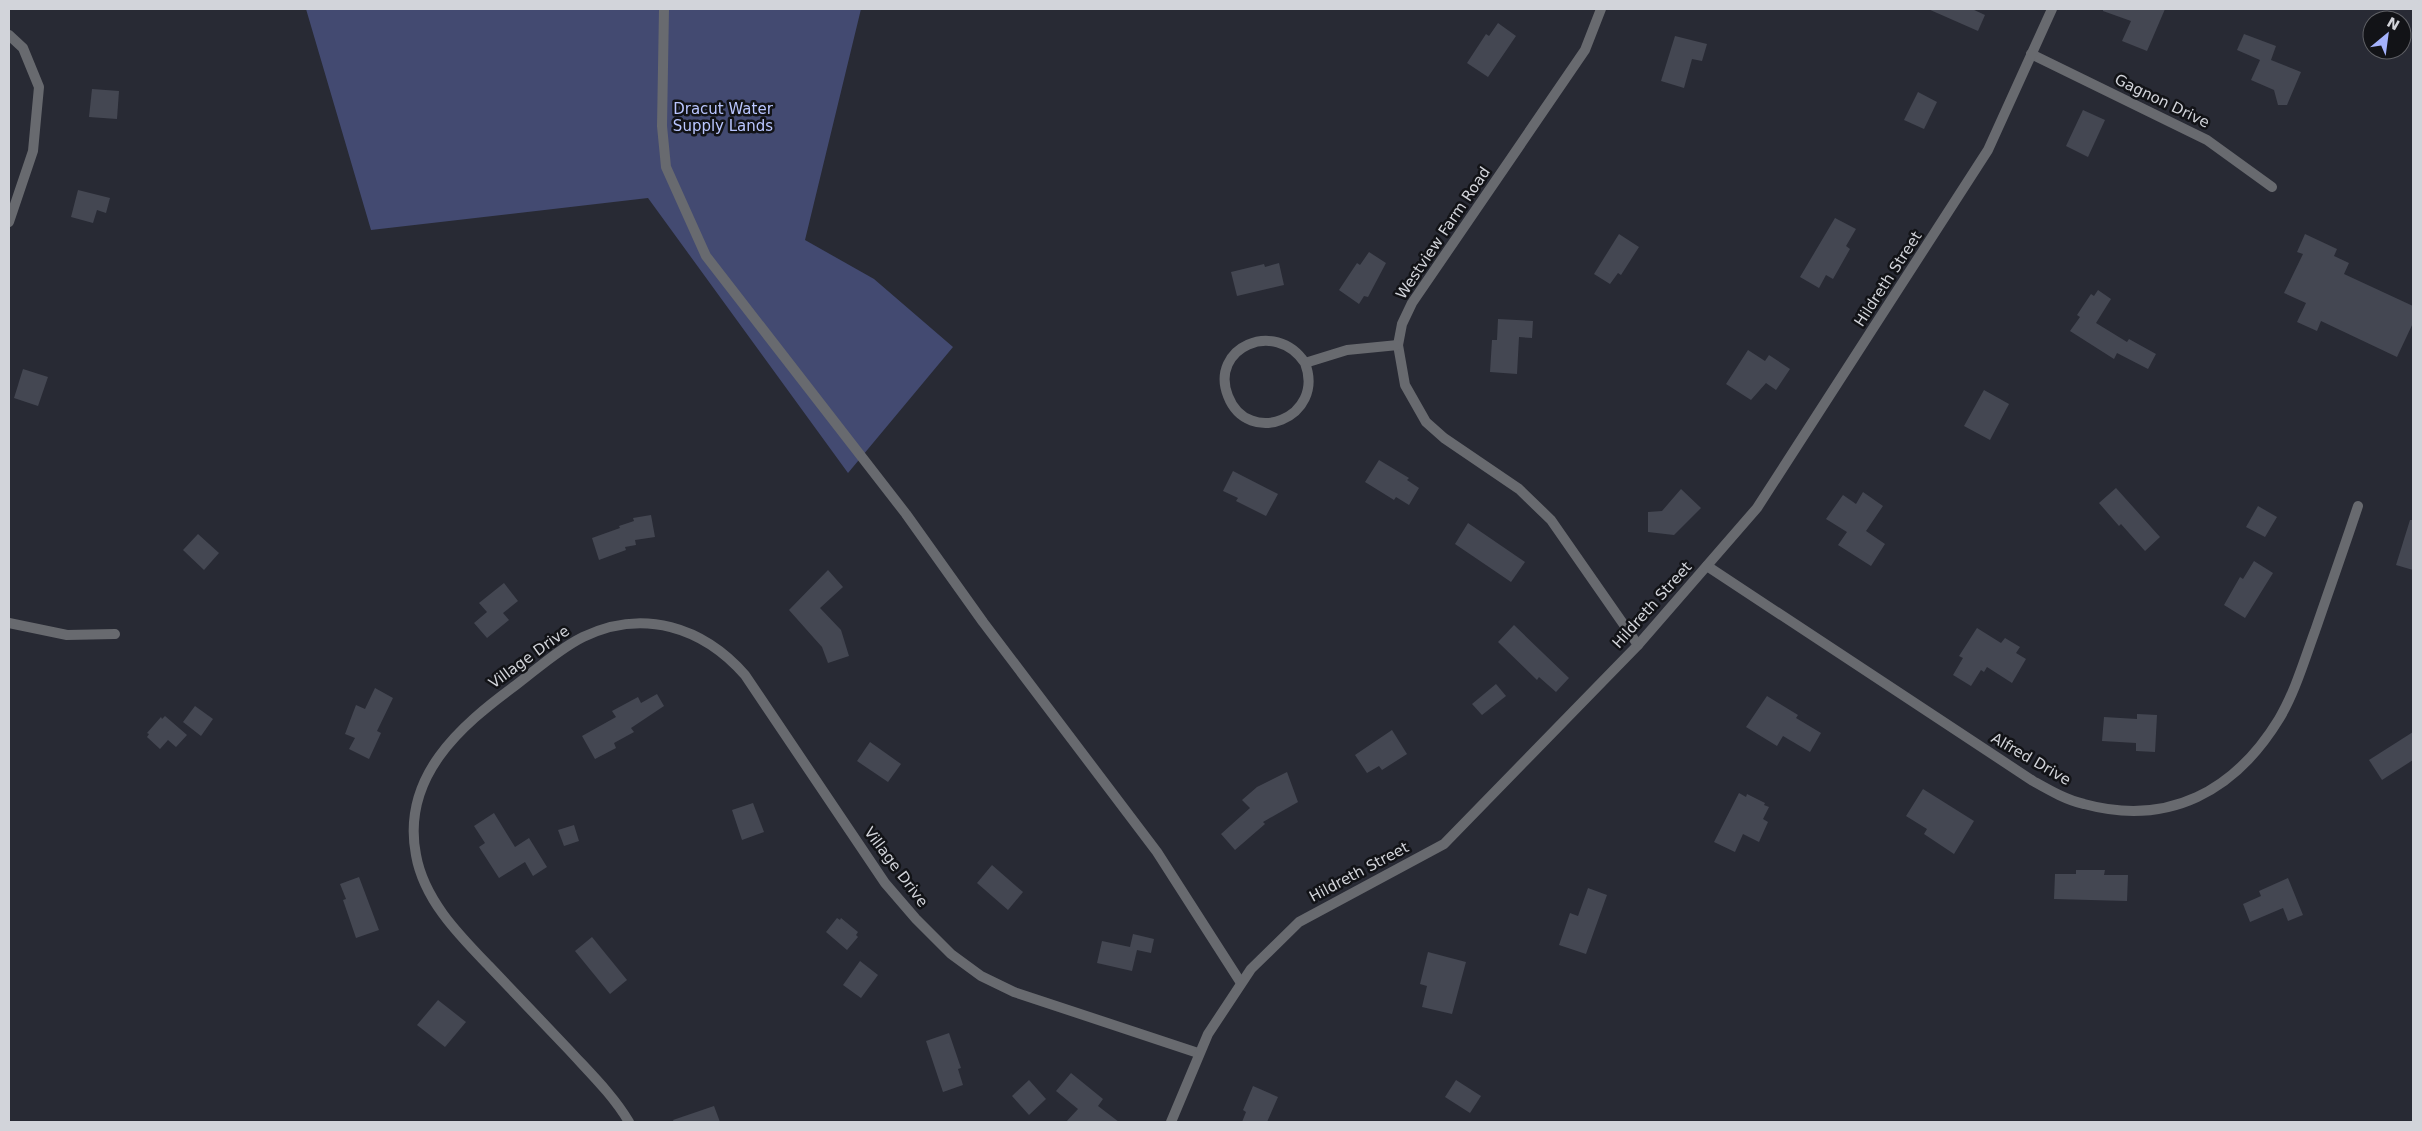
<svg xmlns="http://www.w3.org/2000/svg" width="2422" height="1131" viewBox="0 0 2422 1131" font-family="'DejaVu Sans',sans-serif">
<rect width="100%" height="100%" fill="#282a34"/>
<!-- green -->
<polygon fill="#434a71" points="306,9 861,9 805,240 874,279 953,347 848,473 648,198 371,230"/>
<!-- building -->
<g fill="#444752">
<polygon points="1928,9 1972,9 1985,15 1978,31"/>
<polygon points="2103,9 2165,9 2147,51 2122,41 2131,21 2103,11"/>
<polygon points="1498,23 1516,36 1488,77 1467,63 1486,34 1489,36"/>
<polygon points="2244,34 2276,46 2271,60 2301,72 2287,105 2278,105 2274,90 2251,80 2260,60 2237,50"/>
<polygon points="1675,36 1707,44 1702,61 1692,59 1684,88 1661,81"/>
<polygon points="92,89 119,91 117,119 89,117"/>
<polygon points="1918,92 1937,102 1924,129 1904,120"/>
<polygon points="2083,110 2105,120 2088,157 2066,146"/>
<polygon points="78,190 110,198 106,213 97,210 93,223 71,217"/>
<polygon points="1835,218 1856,229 1846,246 1850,249 1833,279 1826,275 1819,288 1800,277"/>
<polygon points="1619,234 1639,247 1621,275 1618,273 1610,284 1594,274"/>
<polygon points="2305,234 2337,249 2334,256 2349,263 2344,274 2413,306 2413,323 2397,357 2321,321 2317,331 2297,322 2306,303 2284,293 2303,254 2297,252"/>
<polygon points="1369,252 1386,263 1368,297 1364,296 1359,304 1339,290 1357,263 1360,265"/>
<polygon points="1279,263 1284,285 1237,296 1231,272 1264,264 1265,267"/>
<polygon points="2098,290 2111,299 2096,323 2127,342 2129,339 2156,354 2148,369 2117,353 2114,359 2070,331 2080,317 2077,315 2091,294 2094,296"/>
<polygon points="1498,319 1533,321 1532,338 1519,337 1517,374 1490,372 1492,340 1497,340"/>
<polygon points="1748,350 1765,361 1769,355 1790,369 1776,390 1766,383 1751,400 1726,384"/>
<polygon points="23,369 48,377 38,406 14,398"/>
<polygon points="1984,390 2009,404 1990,440 1964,426"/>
<polygon points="1379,460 1409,478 1407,480 1419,488 1409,505 1396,497 1394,500 1365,482"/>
<polygon points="1233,471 1278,494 1266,516 1236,501 1238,498 1223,491"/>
<polygon points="2116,488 2160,537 2145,551 2121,524 2119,526 2099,503"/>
<polygon points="1681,489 1701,508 1674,535 1648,532 1648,512 1662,511"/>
<polygon points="1863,492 1883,506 1866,531 1885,544 1871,566 1838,545 1847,532 1826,519 1843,495 1856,504"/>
<polygon points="2258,506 2277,517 2265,537 2246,527"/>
<polygon points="651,515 655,537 635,540 636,545 625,547 626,550 599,560 592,538 620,528 619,526 634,521 633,518"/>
<polygon points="2410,520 2413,520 2413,570 2396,565"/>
<polygon points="1468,523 1525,562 1511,582 1455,544"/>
<polygon points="198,534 219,553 204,570 183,550"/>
<polygon points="2254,561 2273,573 2245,618 2224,605 2240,577 2243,579"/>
<polygon points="828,570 843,587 820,608 841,630 849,656 828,663 822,647 789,610"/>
<polygon points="504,583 518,601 503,613 509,620 487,638 474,623 487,612 479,603"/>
<polygon points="1514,625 1569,678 1556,692 1539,677 1537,680 1498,642"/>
<polygon points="1977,628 2001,643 2005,638 2020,647 2016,653 2026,659 2012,683 1987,667 1984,672 1981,670 1971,686 1953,675 1963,658 1959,656"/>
<polygon points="1496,684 1506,696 1482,715 1472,704"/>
<polygon points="375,688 393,698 377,731 381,733 369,759 349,749 355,738 345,734 356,705 365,709"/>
<polygon points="657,694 664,706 631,728 634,732 614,743 616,748 595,759 582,736 616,717 612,711 638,697 641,703"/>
<polygon points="1767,696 1798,715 1796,718 1821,733 1810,752 1783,736 1777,746 1746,727"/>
<polygon points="195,706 213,719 201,736 183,722"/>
<polygon points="2137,714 2157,715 2155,752 2136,751 2136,743 2102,741 2104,717 2137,719"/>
<polygon points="165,716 187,735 176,747 168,740 160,749 147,737 149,734 147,733 161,717 162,719"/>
<polygon points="1392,730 1407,754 1382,770 1379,766 1367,773 1355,755"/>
<polygon points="2413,732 2413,760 2382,780 2369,760"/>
<polygon points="870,742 901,764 888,782 857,761"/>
<polygon points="1287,772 1298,802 1263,822 1265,824 1235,850 1221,834 1250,808 1242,800 1257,787"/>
<polygon points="1923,789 1974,821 1954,854 1924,834 1927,829 1906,816"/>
<polygon points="1739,793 1746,797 1747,794 1765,803 1764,805 1769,807 1763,819 1768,822 1759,842 1743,834 1735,852 1714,842"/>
<polygon points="753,803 764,832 742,840 732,810"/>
<polygon points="494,813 515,847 529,838 547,867 533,876 525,862 499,878 479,847 485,843 474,826"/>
<polygon points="574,825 579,841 564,846 558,830"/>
<polygon points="992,865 1023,892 1008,910 977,883"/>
<polygon points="2076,870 2105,870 2104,875 2128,875 2127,901 2054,899 2055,874 2076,874"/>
<polygon points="359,877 379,930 356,938 343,900 346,899 340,884"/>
<polygon points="2288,878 2303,915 2288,921 2283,908 2250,922 2243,904 2261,896 2259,891"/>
<polygon points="1588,888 1607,895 1586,954 1559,945 1570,913 1578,916"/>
<polygon points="837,918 840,920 841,918 858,932 856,935 858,937 847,950 826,932"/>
<polygon points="1133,934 1154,939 1151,953 1137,950 1132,971 1097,963 1102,941 1130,947"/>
<polygon points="592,937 627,980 610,994 575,951"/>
<polygon points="1428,952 1466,962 1452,1014 1422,1007 1427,986 1420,984"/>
<polygon points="860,961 878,975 861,998 843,985"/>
<polygon points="438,1000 466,1022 445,1047 417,1025"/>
<polygon points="949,1033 961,1068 958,1069 963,1085 943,1092 926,1041"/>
<polygon points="1071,1073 1103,1099 1098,1106 1119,1122 1066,1122 1078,1109 1056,1091"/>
<polygon points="1029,1080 1046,1099 1029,1115 1012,1096"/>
<polygon points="1456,1080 1481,1096 1470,1113 1445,1097"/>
<polygon points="1253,1086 1278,1097 1267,1122 1242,1122 1246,1112 1243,1110"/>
<polygon points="714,1106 720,1122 674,1122 673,1120"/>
</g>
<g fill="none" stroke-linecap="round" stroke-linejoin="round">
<!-- street -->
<g stroke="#686a6f" stroke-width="10">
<polyline points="664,9 662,126 666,167 706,256 906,514 983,622 1157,852 1241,983"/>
<polyline points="1601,9 1585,50 1412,303 1402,324 1398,345 1405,385 1426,422 1444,438 1519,489 1551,520 1638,645"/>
<polyline points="9,35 23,48 39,87 33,151 9,222"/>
<polyline points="2031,54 2207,140 2272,187"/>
<path d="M1305,363C1275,318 1209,348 1228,396C1248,448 1326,418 1305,363L1347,350L1398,345"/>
<path d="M1707,566L2033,781C2049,790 2066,800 2084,804C2169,827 2235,791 2279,719C2295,692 2304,661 2315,631C2329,590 2344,548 2358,506"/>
<polyline points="9,623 67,635 115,634"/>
<path d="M629,1122C613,1095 590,1073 569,1050C542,1022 516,994 489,966C459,935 424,900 416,855C401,777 460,726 516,685C537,669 559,649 583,637C643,608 703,627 745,675L885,883L916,919L951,954L981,976L1014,992L1198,1053"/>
<polyline points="1171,1122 1208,1034 1251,969 1299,922 1444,844 1638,645 1757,508 1988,150 2052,9"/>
</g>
</g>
<g text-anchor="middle" stroke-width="5" stroke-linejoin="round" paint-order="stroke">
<!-- street labels -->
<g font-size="15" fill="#d2d4da" stroke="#121317">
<text transform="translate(2162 101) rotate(26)" y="5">Gagnon Drive</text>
<text transform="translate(1443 233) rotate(-56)" y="5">Westview Farm Road</text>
<text transform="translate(1888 279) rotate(-57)" y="5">Hildreth Street</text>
<text transform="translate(1652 605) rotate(-48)" y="5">Hildreth Street</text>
<text transform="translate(529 657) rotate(-36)" y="5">Village Drive</text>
<text transform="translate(2031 759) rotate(30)" y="5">Alfred Drive</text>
<text transform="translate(896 867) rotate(53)" y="5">Village Drive</text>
<text transform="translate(1359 872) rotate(-28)" y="5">Hildreth Street</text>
</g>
<!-- park labels -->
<g font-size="15" fill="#bac6ff" stroke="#121317">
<text x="723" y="114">Dracut Water<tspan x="723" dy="17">Supply Lands</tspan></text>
</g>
</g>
<!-- border -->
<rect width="2422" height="1131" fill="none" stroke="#d2d4da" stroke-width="20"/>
<!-- north arrow -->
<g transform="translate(2387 35) rotate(29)"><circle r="24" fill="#121317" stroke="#5f6065"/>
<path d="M0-4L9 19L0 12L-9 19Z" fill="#a4b2fc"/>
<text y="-8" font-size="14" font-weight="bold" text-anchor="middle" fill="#d2d4da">N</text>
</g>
</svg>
